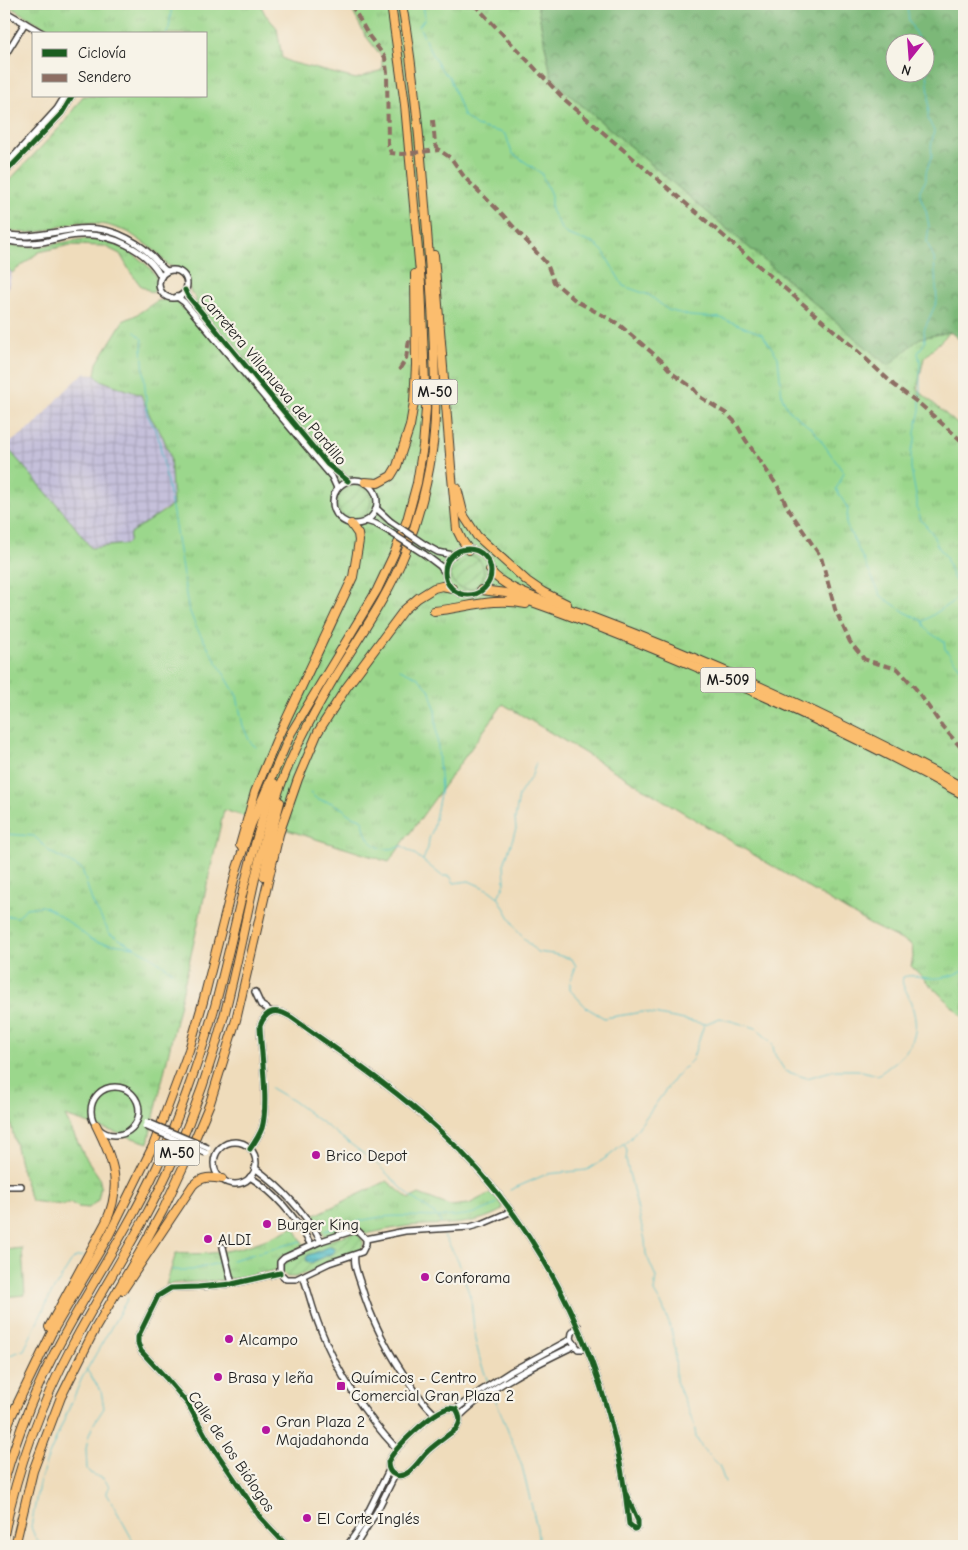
<svg xmlns="http://www.w3.org/2000/svg" width="968" height="1550" viewBox="0 0 968 1550" font-family="'Comic Neue',sans-serif">
<defs>
<pattern id="industrial-grid" width="8" height="8" patternUnits="userSpaceOnUse" patternTransform="scale(1.25)"><rect width="8" height="8" fill="#c5c0da"/><path d="M0 4h8M4 0v8" fill="none" stroke="#a9a4ba"/></pattern>
<pattern id="grass-tufts" width="24" height="20" patternUnits="userSpaceOnUse" patternTransform="scale(1.25)"><rect width="24" height="20" fill="#9bd78c"/><path d="M3 7l-1-3M5 7V3M7 7l1-3M15 17l-1-3M17 17v-4M19 17l1-3" fill="none" stroke="#85b878"/></pattern>
<pattern id="forest-crowns" width="20" height="18" patternUnits="userSpaceOnUse" patternTransform="scale(1.25)"><rect width="20" height="18" fill="#7cb878"/><path d="M2 6a3 3 0 1 1 6 0M12 15a3 3 0 1 1 6 0" fill="none" stroke="#659562"/></pattern>
<pattern id="garden-furrows" width="10" height="10" patternUnits="userSpaceOnUse" patternTransform="scale(1.25)"><rect width="10" height="10" fill="#9bd78c"/><path d="M-1 1l2-2M0 10L10 0M9 11l2-2" fill="none" stroke="#85b878"/></pattern>
<pattern id="water-rules" width="6" height="5" patternUnits="userSpaceOnUse" patternTransform="scale(1.25)"><rect width="6" height="5" fill="#52bfc8"/><path d="M0 2.5h6" fill="none" stroke="#439aa2"/></pattern>
</defs>
<rect width="100%" height="100%" fill="#f7f3e8"/>
<filter id="ink" filterUnits="userSpaceOnUse"><feTurbulence type="fractalNoise" baseFrequency=".02" numOctaves="2"/><feDisplacementMap in="SourceGraphic" scale="10" xChannelSelector="R" yChannelSelector="G"/><feConvolveMatrix kernelMatrix="1 2 1 2 8 2 1 2 1" color-interpolation-filters="sRGB"/></filter>
<filter id="wash" filterUnits="userSpaceOnUse"><feTurbulence type="fractalNoise" baseFrequency=".0096" numOctaves="4" result="noise"/><feDisplacementMap in="SourceGraphic" scale="20" xChannelSelector="R" yChannelSelector="G"/><feGaussianBlur stdDeviation="1.12" result="paint"/><feColorMatrix in="noise" values="0 0 0 0 0 0 0 0 0 0 0 0 0 0 0 0 0 1.4 0 .05"/><feComposite in="paint" operator="in"/></filter>
<g filter="url(#wash)">
<rect width="100%" height="100%" fill="#efdcbb"/>
<!-- industrial -->
<g fill="url(#industrial-grid)">
<polygon points="4,264 12,273 5,299 6,303 4,303"/>
<polygon points="84,373 95,375 100,380 141,395 151,418 163,437 170,456 173,505 162,511 129,542 120,546 91,548 66,515 5,446 34,426 64,392"/>
</g>
<!-- grass -->
<g fill="url(#grass-tufts)" stroke="#5c7a54">
<polygon points="5,4 260,4 265,14 277,28 282,58 290,62 356,79 382,70 382,57 365,35 349,4 537,4 552,80 888,365 920,338 950,332 924,358 917,389 964,430 964,1018 911,966 913,957 912,945 869,924 503,704 389,862 224,810 148,1143 65,1116 84,1155 99,1177 101,1186 98,1200 89,1208 78,1207 71,1203 63,1205 31,1201 21,1168 4,1096 4,444 66,515 91,548 126,544 129,542 130,533 173,505 170,456 163,437 151,418 141,395 100,380 95,375 97,363 123,321 136,315 157,301 164,300 176,301 184,310 197,300 190,291 189,280 183,270 167,265 158,253 128,232 107,225 78,222 39,232 27,233 4,230 4,186 63,124 83,96 206,96 206,34 57,34"/>
<path d="M83,239C92,240 101,240 110,243C122,246 153,265 156,278C158,283 155,289 153,293L141,286L131,273L120,254L104,246L70,245L39,252L12,273L4,264V245L36,247Z"/>
<path d="M387,1181L409,1199L419,1194L450,1206L469,1204L492,1192L503,1206L502,1210C470,1228 443,1223 408,1226C394,1228 380,1231 366,1234C352,1222 339,1234 324,1236L313,1216Z"/>
<path d="M294,1227L304,1245L281,1257L275,1270L236,1279L227,1278L225,1280L177,1283L166,1285L176,1253C221,1257 254,1246 294,1227Z"/>
</g>
<!-- forest -->
<path fill="url(#forest-crowns)" stroke="#4c6a4a" fill-rule="evenodd" d="M537,4H964V343L950,332L920,338L888,366L552,80ZM896,42H926V72H896Z"/>
<!-- garden -->
<g fill="url(#garden-furrows)" stroke="#5c7a54">
<circle cx="354" cy="502" r="17"/>
<circle cx="467" cy="572" r="17"/>
<path d="M352,1233L358,1234C363,1240 366,1245 359,1251L296,1277H287L282,1271L283,1264L286,1260L321,1243Z"/>
</g>
<!-- pitch -->
<polygon fill="#9bd78c" stroke="#5c7a54" points="22,1248 25,1295 4,1297 4,1250"/>
<!-- water -->
<polygon fill="url(#water-rules)" stroke="#376e72" points="330,1246 335,1248 333,1253 311,1263 306,1261 307,1256"/>
<g fill="none" stroke-linecap="round" stroke-linejoin="round">
<!-- stream -->
<g stroke="#52bfc8" stroke-width="1">
<path d="M423,4L425,18L419,26L430,51L443,72L449,76L463,115L476,126L500,132L506,135L512,153L541,173L551,195V210L561,228L566,234L595,244L603,251L623,286L649,295L668,310L690,316L721,318L762,334L778,357L782,397L788,409L815,432L844,473L836,489L848,509L846,524L881,596L905,612L923,621C926,633 935,636 944,641L945,649L964,672"/>
<polyline points="904,4 907,7 909,21 920,42"/>
<polyline points="166,34 169,29 172,4"/>
<polyline points="135,332 143,339 142,348 147,414 158,435 173,513 188,607 196,627 237,696 243,726 250,742 256,747"/>
<polyline points="924,621 955,600 960,593 958,585 952,576 946,557 937,545 932,533 921,520 917,509 917,500 911,469 911,451 915,441 915,432 920,410 920,361 918,353 925,342 924,330 937,301 934,258 927,242 929,226 926,211 920,196 920,190 926,180 926,172 932,155 931,147 934,131 928,119 929,97 926,57"/>
<polyline points="400,669 417,677 429,689 435,709 441,789 433,829 429,839 428,848 423,860"/>
<path d="M310,793L318,800L330,802L343,809L348,814L363,820C365,843 379,855 402,846L416,855L442,876H450L454,883L469,881L489,890L498,897L518,932L537,952L553,954L572,959L576,966L570,982V990L587,1008L604,1018L643,1012L705,1024"/>
<polyline points="4,834 34,836 50,852 82,869 92,901 110,934 147,954 172,971"/>
<polyline points="498,897 505,883 504,864 516,829 515,819 519,795 532,775 536,763"/>
<polyline points="4,919 9,916 18,917 26,908 42,906 51,910 70,923 89,938 97,942 134,947"/>
<path d="M705,1024L720,1018L756,1028L772,1043L775,1055L785,1071L807,1078L835,1070H858L878,1075C912,1051 925,1036 908,995C905,988 901,985 903,977C913,974 918,977 928,978C941,979 952,976 964,971"/>
<polyline points="271,1088 293,1101 376,1163 410,1196 436,1215"/>
<polyline points="624,1144 627,1151 626,1160 645,1240 646,1254 656,1277 654,1292 663,1307 671,1329 675,1348 676,1381 694,1424 696,1437 702,1448 719,1465 725,1482"/>
<polyline points="510,1190 547,1174 587,1170 609,1156 630,1139 676,1076 692,1060 704,1025"/>
<polyline points="439,1217 441,1224"/>
<path d="M325,1231C342,1224 362,1220 381,1217C416,1213 468,1225 497,1203"/>
<polyline points="444,1236 458,1260 471,1299 475,1340 481,1363 488,1382"/>
<polyline points="232,1260 301,1241"/>
<polyline points="172,1270 192,1270 222,1262"/>
<polyline points="4,1353 7,1356 24,1350 51,1294 71,1262 76,1257 83,1256"/>
<polyline points="86,1369 101,1391 104,1408 93,1425 88,1438 86,1449 87,1469 90,1473 104,1479 109,1486 106,1492 136,1546"/>
<polyline points="494,1396 522,1466 537,1528 539,1546"/>
<polyline points="42,1546 35,1537 31,1527 39,1484 47,1460 82,1378 128,1298"/>
</g>
</g>
</g>
<g filter="url(#ink)">
<g fill="none" stroke-linecap="round" stroke-linejoin="round">
<!-- minor casing -->
<g stroke="#3c3934" stroke-width="8">
<g id="minor">
<polyline points="4,11 44,34"/>
<polyline points="4,57 25,23"/>
<polyline points="4,167 57,109 65,96"/>
<polyline points="4,174 62,113 72,96"/>
<path d="M4,234C44,243 77,218 118,234C130,239 142,246 151,255C157,260 160,267 167,271"/>
<path d="M4,240C16,243 29,244 42,242C55,240 67,235 80,235C110,233 147,249 161,277"/>
<circle cx="173" cy="284" r="14"/>
<polyline points="185,290 188,296 327,464 348,481"/>
<polyline points="177,297 184,302 332,477 337,488"/>
<circle cx="355" cy="502" r="22"/>
<polyline points="376,508 390,521"/>
<polyline points="366,521 376,524 385,529"/>
<polyline points="427,546 438,552 453,555"/>
<circle cx="468" cy="572" r="23"/>
<polyline points="424,554 440,566 445,573"/>
<polyline points="255,992 261,1005 272,1012"/>
<circle cx="115" cy="1111" r="24"/>
<circle cx="235" cy="1163" r="21"/>
<path d="M250,1149C255,1142 259,1136 262,1128C269,1103 261,1054 260,1026C266,1009 277,1008 291,1017C341,1053 393,1087 438,1129C549,1231 614,1375 629,1524L635,1529L638,1527V1521L626,1494"/>
<path d="M255,1168C283,1189 304,1211 321,1241"/>
<path d="M250,1177C277,1194 296,1218 311,1245"/>
<polyline points="4,1186 21,1186"/>
<polygon points="352,1231 358,1231 366,1239 366,1244 362,1252 329,1263 296,1279 286,1279 280,1273 280,1262 284,1258 321,1241"/>
<polyline points="366,1239 405,1231 470,1227 484,1223 512,1211"/>
<polyline points="223,1247 232,1284"/>
<path d="M355,1255C353,1265 358,1275 361,1285C372,1323 390,1356 413,1388C420,1397 426,1407 435,1414"/>
<polyline points="280,1273 232,1284 198,1287 171,1288 158,1296 138,1337 138,1343 141,1351 166,1378 188,1404 208,1440 260,1517 287,1546"/>
<path d="M303,1276C309,1293 313,1311 320,1328C338,1374 363,1413 397,1449"/>
<polyline points="578,1326 572,1333 571,1339 578,1349 587,1349"/>
<path d="M449,1408L456,1409C461,1417 461,1422 456,1429C447,1436 437,1443 428,1451C420,1458 409,1480 395,1475C389,1473 388,1468 388,1462C395,1447 433,1411 449,1408Z"/>
<polyline points="456,1409 482,1390 510,1372 571,1339"/>
<path d="M460,1416C487,1388 539,1363 574,1346"/>
<polyline points="347,1546 361,1526 389,1470"/>
<polyline points="355,1546 377,1511 395,1475"/>
</g>
</g>
<!-- highway casing -->
<g stroke="#3c3934" stroke-width="10">
<g id="highway">
<polyline points="434,255 451,467 457,530 462,540 469,550"/>
<polyline points="365,482 378,483 391,476 397,466 410,426 414,402 416,365 415,274"/>
<polyline points="457,488 464,516 477,536 527,581 543,592 567,604"/>
<path d="M490,570C505,592 556,604 581,613C712,662 842,721 964,788"/>
<path d="M481,590L506,593C574,616 641,643 708,672C796,709 880,749 964,795"/>
<path d="M434,611C466,608 494,597 526,604"/>
<polyline points="240,845 255,792 276,741 353,577 359,541 358,534 351,524"/>
<polyline points="264,876 272,832 280,802"/>
<path d="M123,1290L193,1185C202,1176 211,1177 222,1179"/>
<path d="M49,1327L106,1222C123,1185 113,1159 96,1125"/>
<polyline points="10,1419 51,1334 109,1235 153,1146 189,1050 203,1002 237,868 251,825 291,733 377,590 394,554 407,520 417,483 423,446 426,409 421,284 405,105 391,4"/>
<polyline points="4,1437 11,1416"/>
<path d="M4,1482C18,1432 37,1384 62,1339C96,1276 137,1215 165,1149C184,1102 201,1055 215,1006C235,932 248,856 274,783"/>
<path d="M4,1535C17,1468 41,1404 73,1344C106,1282 146,1223 174,1158C195,1111 212,1062 225,1012C244,938 255,862 279,790C293,750 315,710 337,673C361,634 388,596 405,553C418,520 427,486 432,451C437,418 435,385 434,353C433,312 430,271 427,231C421,155 415,79 402,4"/>
<polyline points="15,1546 33,1471 61,1397 95,1329 141,1250 163,1210 184,1165 210,1103 236,1020 279,834 298,779 318,732 346,688 404,610 418,598 434,588 442,586 452,588"/>
</g>
</g>
<!-- minor -->
<use href="#minor" stroke="#fff" stroke-width="5"/>
<!-- highway -->
<use href="#highway" stroke="#fbbd6e" stroke-width="8"/>
<!-- minor-bridge casing -->
<g stroke="#3c3934" stroke-width="8" stroke-linecap="butt">
<g id="minor-bridge">
<polyline points="390,521 427,546"/>
<polyline points="385,529 424,554"/>
<polyline points="147,1122 208,1148"/>
<polyline points="145,1126 206,1153"/>
</g>
</g>
<!-- minor-bridge -->
<use href="#minor-bridge" stroke="#fff" stroke-width="5"/>
<!-- quiet -->
<g stroke="#8d6e63" stroke-width="4" stroke-dasharray="8 4" stroke-linecap="butt">
<polyline points="351,4 369,36 385,57 387,73 388,144 391,153 402,154 439,150"/>
<polyline points="474,4 564,99 852,346 894,385 921,405 964,443"/>
<polyline points="433,120 435,144 439,150 451,158 465,178 503,215 547,264 554,282 576,301 617,323 662,361 673,374 692,387 700,397 727,414 736,423 745,439 778,487 787,507 821,557 835,609 850,642 864,659 872,662 898,669 916,689 942,726 964,751"/>
<polyline points="399,370 406,359 409,340"/>
</g>
<!-- cycleway casing -->
<g stroke="#f7f3e8" stroke-width="8">
<g id="cycleway">
<polyline points="4,174 62,113 72,96"/>
<polyline points="185,290 188,296 327,464 348,481"/>
<circle cx="468" cy="572" r="23"/>
<path d="M250,1149C255,1142 259,1136 262,1128C269,1103 261,1054 260,1026C266,1009 277,1008 291,1017C341,1053 393,1087 438,1129C549,1231 614,1375 629,1524L635,1529L638,1527V1521L626,1494"/>
<polyline points="280,1273 232,1284 198,1287 171,1288 158,1296 138,1337 138,1343 141,1351 166,1378 188,1404 208,1440 260,1517 287,1546"/>
<path d="M449,1408L456,1409C461,1417 461,1422 456,1429C447,1436 437,1443 428,1451C420,1458 409,1480 395,1475C389,1473 388,1468 388,1462C395,1447 433,1411 449,1408Z"/>
</g>
</g>
<!-- cycleway -->
<use href="#cycleway" stroke="#1b5e20" stroke-width="5"/>
</g>
</g>
<!-- markers -->
<g fill="#b5179e" stroke="#f7f3e8" stroke-width="2">
<circle cx="316" cy="1155" r="5"/>
<circle cx="267" cy="1224" r="5"/>
<circle cx="208" cy="1239" r="5"/>
<circle cx="425" cy="1277" r="5"/>
<circle cx="229" cy="1339" r="5"/>
<circle cx="218" cy="1377" r="5"/>
<rect x="336" y="1381" width="10" height="10" rx="2.5"/>
<circle cx="266" cy="1430" r="5"/>
<circle cx="307" cy="1518" r="5"/>
</g>
<g text-anchor="middle" stroke-width="4.5" stroke-linejoin="round" paint-order="stroke">
<!-- shield labels -->
<g fill="#f7f3e8" stroke="#5e5c59" stroke-width="1">
<rect x="412.5" y="379.5" width="45" height="25" rx="4"/>
<rect x="700.5" y="667.5" width="55" height="25" rx="4"/>
<rect x="154.5" y="1140.5" width="45" height="25" rx="4"/>
</g>
<g font-size="15" font-weight="bold" fill="#1c1c1c">
<text x="435" y="397">M-50</text>
<text x="728" y="685">M-509</text>
<text x="177" y="1158">M-50</text>
</g>
<!-- street labels -->
<g font-size="16" fill="#1c1c1c" stroke="#f7f3e8">
<text transform="translate(274 379) rotate(50)" y="6">Carretera Villanueva del Pardillo</text>
<text transform="translate(232 1451) rotate(56)" y="6">Calle de los Biólogos</text>
</g>
<!-- poi labels -->
<g font-size="16" fill="#1c1c1c" stroke="#f7f3e8" text-anchor="start">
<text x="326" y="1161">Brico Depot</text>
<text x="277" y="1230">Burger King</text>
<text x="218" y="1245">ALDI</text>
<text x="435" y="1283">Conforama</text>
<text x="239" y="1345">Alcampo</text>
<text x="228" y="1383">Brasa y leña</text>
<text x="351" y="1383">Químicos - Centro<tspan x="351" dy="18">Comercial Gran Plaza 2</tspan></text>
<text x="276" y="1427">Gran Plaza 2<tspan x="276" dy="18">Majadahonda</tspan></text>
<text x="317" y="1524">El Corte Inglés</text>
</g>
</g>
<!-- margin -->
<rect width="968" height="1550" fill="none" stroke="#f7f3e8" stroke-width="20"/>
<!-- legend -->
<rect x="32" y="32" width="175" height="65" fill="#f7f3e8" stroke="#9f9d96"/>
<rect x="42" y="49" width="25" height="8" fill="#1b5e20" stroke="#9f9d96"/>
<text x="78" y="58" font-size="15" fill="#1c1c1c">Ciclovía</text>
<rect x="42" y="74" width="25" height="8" fill="#8d6e63" stroke="#9f9d96"/>
<text x="78" y="82" font-size="15" fill="#1c1c1c">Sendero</text>
<!-- north arrow -->
<g transform="translate(910 58) rotate(197)"><circle r="24" fill="#f7f3e8" stroke="#9f9d96"/>
<path d="M0-4L9 19L0 12L-9 19Z" fill="#b5179e"/>
<text y="-8" font-size="14" font-weight="bold" text-anchor="middle" fill="#1c1c1c">N</text>
</g>
</svg>
